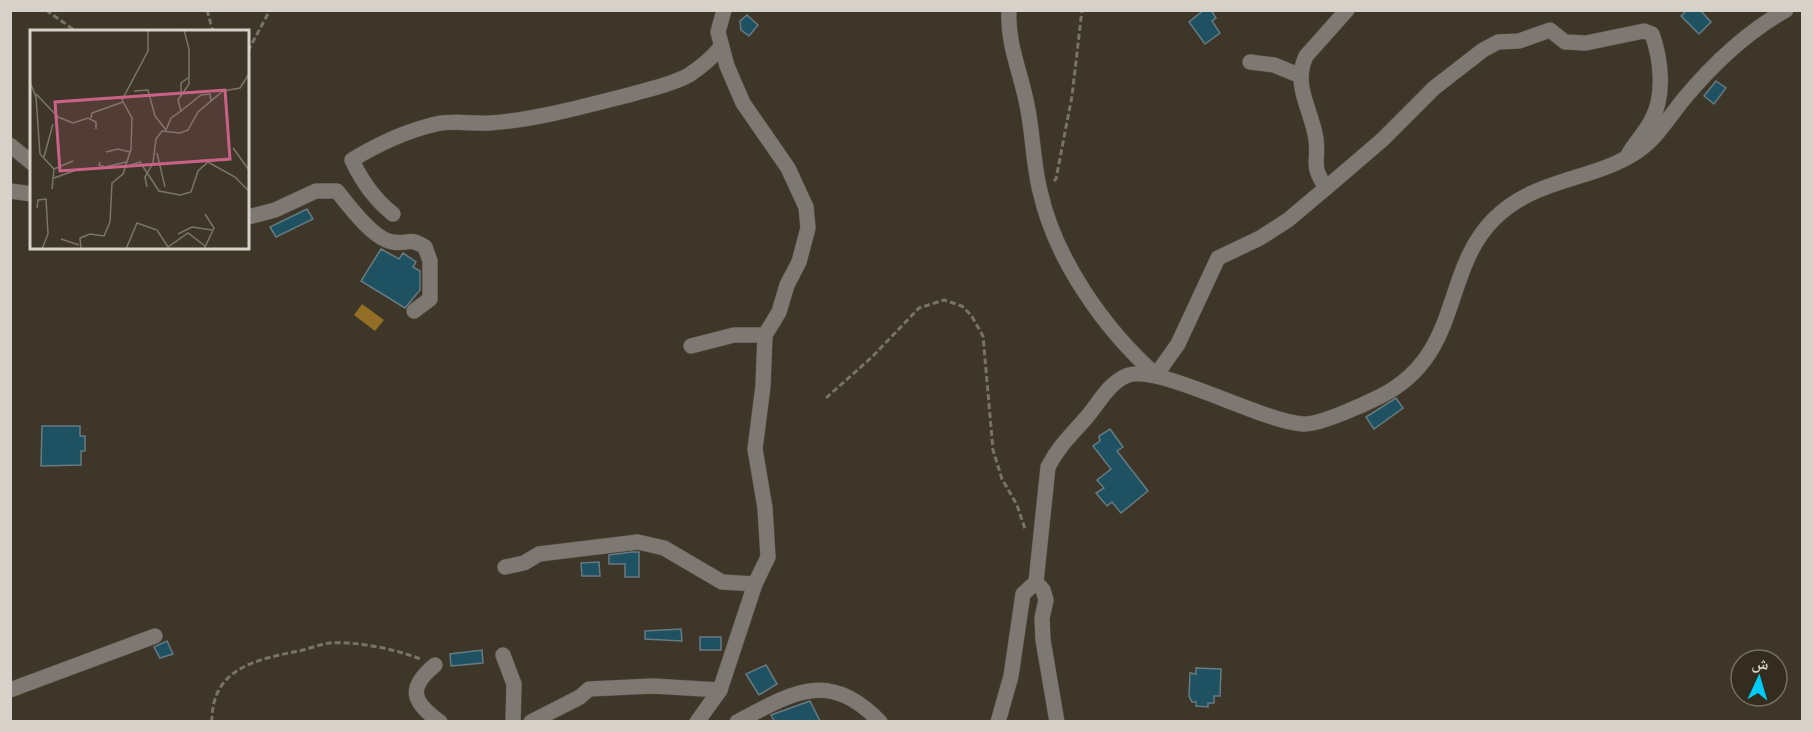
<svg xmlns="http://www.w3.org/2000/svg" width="1813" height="732" viewBox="0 0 1813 732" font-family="'Libre Baskerville','Noto Naskh Arabic',serif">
<rect width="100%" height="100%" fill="#3e3729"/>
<!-- water -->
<polygon fill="#926f24" points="362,304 384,320 375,331 354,315"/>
<!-- building -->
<g fill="#1e5262" stroke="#677a81" stroke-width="1.5">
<polygon points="1204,10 1211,10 1216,18 1212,21 1220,33 1205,44 1189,22"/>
<polygon points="1687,10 1700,10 1711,22 1699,34 1681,16"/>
<polygon points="747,15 758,25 749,36 741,30 740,21"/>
<polygon points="1716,81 1726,88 1714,104 1704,96"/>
<polygon points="307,209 313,219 276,237 270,227"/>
<polygon points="381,249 399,259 403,253 416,262 413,267 420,271 420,290 405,308 361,281"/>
<polygon points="1396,398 1403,408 1374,429 1366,417"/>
<polygon points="42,426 80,426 80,436 85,436 85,451 81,451 81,465 41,466"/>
<polygon points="1110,429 1123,447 1117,451 1148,491 1121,513 1112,502 1107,506 1096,493 1104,488 1097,480 1111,469 1093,446 1100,441 1099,436"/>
<polygon points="632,552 639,552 639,577 625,577 625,564 609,564 609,555"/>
<polygon points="599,562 600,576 582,576 581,563"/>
<polygon points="681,629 682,641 645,639 645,631"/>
<rect x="700" y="637" width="21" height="13"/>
<polygon points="167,641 173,654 160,658 154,647"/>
<polygon points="482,650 483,663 451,666 450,654"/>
<polygon points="766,665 777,684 759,695 746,674"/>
<polygon points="1196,668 1221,669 1220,696 1214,696 1214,703 1208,703 1208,707 1196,706 1196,702 1192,702 1189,696 1190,673 1196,674"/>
<polygon points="810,701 820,721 775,722 771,715"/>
</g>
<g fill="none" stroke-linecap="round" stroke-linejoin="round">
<!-- minor casing -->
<g stroke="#595346" stroke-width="16">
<g id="minor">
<path d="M1009,10C1007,44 1021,73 1027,105C1033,133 1033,163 1040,191C1055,259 1104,329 1156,375L1178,344L1218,258L1260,238L1288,220L1326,188C1310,163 1319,165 1316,139C1312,110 1292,86 1306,56L1347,10"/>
<polyline points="1250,62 1274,65 1301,76"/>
<polyline points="10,145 32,163"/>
<path d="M1326,188L1382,140L1434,88L1483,50L1498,42L1519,41L1550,30L1565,42L1586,43L1644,31L1652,34C1661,59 1665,95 1652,119C1646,132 1635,142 1628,155"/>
<polyline points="10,191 32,194"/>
<path d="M393,214C374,199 362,182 352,160C378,144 406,131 436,124C454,120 472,124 490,123C536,120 584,106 629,95C649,89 671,85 689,75C701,67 711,59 720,48"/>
<path d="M248,217L275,210L316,191H337C349,206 374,240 393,242C410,245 407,236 425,247L430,261V299L414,311"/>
<polyline points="691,346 734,335 765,335"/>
<polyline points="505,567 524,563 539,554 638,542 664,548 722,582 755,584"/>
<polyline points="1036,582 1043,590 1046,600 1042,618 1043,640 1057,722"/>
<polyline points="503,655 514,684 513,722"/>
<path d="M435,665C407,688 412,702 440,722"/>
<polyline points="10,690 155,636"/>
<polyline points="531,722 580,697 589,689 653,686 720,690"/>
<polyline points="697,722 720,690 755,584 768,557 765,508 755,449 763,386 765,335 779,312 787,285 799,262 808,228 806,207 788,168 743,103 727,66 718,32 724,10"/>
<path d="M737,722C792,693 829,668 880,722"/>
<path d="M998,722L1011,676L1023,594L1036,582L1048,467C1058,447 1072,434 1086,418C1099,403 1108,384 1126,376C1156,362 1262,422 1303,424C1320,425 1365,404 1381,396C1463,354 1441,272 1494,219C1536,177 1594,181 1638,151C1657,138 1669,117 1683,100C1712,65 1747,32 1786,10"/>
</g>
</g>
<!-- path -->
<g stroke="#797367" stroke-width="3" stroke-dasharray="6 3" stroke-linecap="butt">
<polyline points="46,10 77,32"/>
<polyline points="207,10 213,32"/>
<polyline points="248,51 270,10"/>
<polyline points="1054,181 1056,179 1072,96 1082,10"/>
<polyline points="826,398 873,356 919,308 944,300 962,306 971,315 983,336 993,450 1002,479 1017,505 1025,529"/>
<path d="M212,722C211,666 260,659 303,650C312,648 320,644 330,643C355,641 396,649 420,659"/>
</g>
<!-- minor -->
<use href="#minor" stroke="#7d7972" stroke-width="15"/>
</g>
<!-- overview -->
<g transform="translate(30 30)">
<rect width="219" height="219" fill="#3e3729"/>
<path fill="none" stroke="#7b7569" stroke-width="1.5" d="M0,52L6,67L10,124L24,139L22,159M104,61L118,60L125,86L136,100L141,88L151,81L148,70L159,54V19L154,0M6,64L28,87L43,93L58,88L66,92V99M151,65V53L158,48M151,81L171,65L180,64L181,72M61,88L62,83L93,72M203,118L219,140M76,122L88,119L100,122M127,123L135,157M14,127L23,94M70,132L69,135L75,137L96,132M95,137L110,132L129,161L150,165L161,162L168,141L178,132L205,147L219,161M24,139L43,131M24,148L49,139M117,157L115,147L123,133L126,109L132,101L150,103L158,100L168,82L193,61L210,58L219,44M7,178L8,170L16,169L18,204L12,219M148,204L162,197L182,200M31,209L49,215M51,219L50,208L60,204L74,206L80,192L82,153L93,144L101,119L102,88L92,70L118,21V0M96,219L107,193L127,200L138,217L158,203L175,216M174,219L184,198L175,184"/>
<path fill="#ca6287" fill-opacity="0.15" stroke="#ca6287" stroke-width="3" d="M195,60L200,129L30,141L25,72Z"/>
<rect width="219" height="219" fill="none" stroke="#d6d1c9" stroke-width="3"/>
</g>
<!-- border -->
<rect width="1813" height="732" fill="none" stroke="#d6d1c9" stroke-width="24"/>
<!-- north arrow -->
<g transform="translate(1759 678) rotate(4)"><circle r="28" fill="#342d1f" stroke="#756f63" stroke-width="1.5"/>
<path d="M0-4.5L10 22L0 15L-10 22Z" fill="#00cbf9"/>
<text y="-9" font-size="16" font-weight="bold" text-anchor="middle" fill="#d6d1c9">ش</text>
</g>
</svg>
